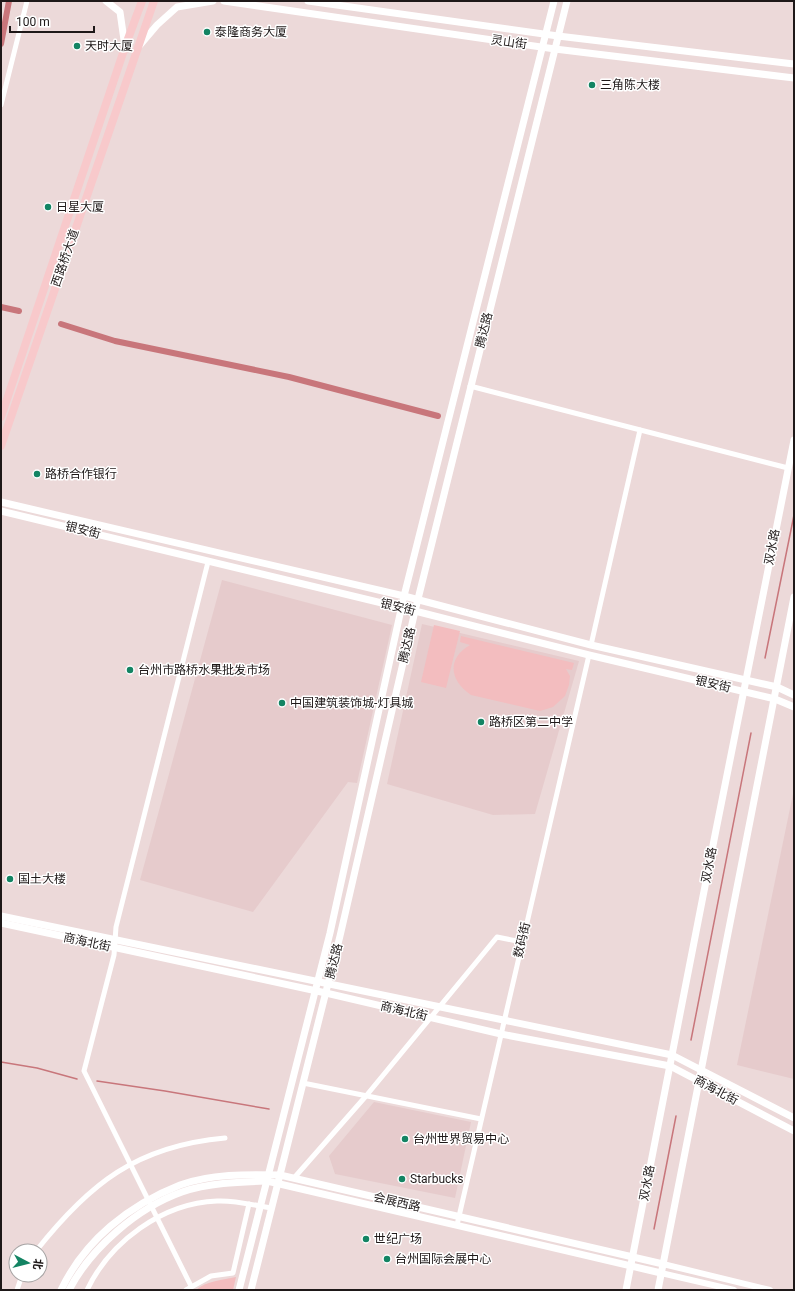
<svg xmlns="http://www.w3.org/2000/svg" width="795" height="1291" viewBox="0 0 795 1291" font-family="Roboto,'Noto Sans SC',sans-serif">
<rect width="100%" height="100%" fill="#ecd9d9"/>
<!-- built -->
<g fill="#e6cbcc">
<polygon points="222,580 392,625 357,783 348,782 253,912 140,880"/>
<polygon points="422,624 579,661 535,814 493,815 387,784"/>
<polygon points="794,789 794,1079 737,1065"/>
<polygon points="374,1102 471,1122 455,1198 335,1174 329,1156"/>
</g>
<!-- green -->
<g fill="#f3bdbf">
<polygon points="434,625 460,631 446,688 421,682"/>
<path d="M461,636L574,663L572,670L566,669L570,676L569,685L565,696L553,707L540,711L471,695C450,681 446,659 470,645L460,642Z"/>
<path d="M236,1277L233,1290H196C206,1281 223,1280 236,1277Z"/>
</g>
<g fill="none" stroke-linecap="round" stroke-linejoin="round">
<!-- stream -->
<g stroke="#c8767b" stroke-width="1.5">
<polyline points="765,658 794,515"/>
<polyline points="691,1040 751,733"/>
<polyline points="1,1062 37,1068 77,1079"/>
<polyline points="97,1081 165,1091 269,1109"/>
<polyline points="654,1229 676,1116"/>
</g>
<!-- canal -->
<g stroke="#c8767b" stroke-width="6">
<polyline points="1,44 9,1"/>
<polyline points="1,307 19,311"/>
<polyline points="61,324 115,341 289,377 438,416"/>
</g>
<!-- minor -->
<g stroke="#fff" stroke-width="5">
<polyline points="1,105 27,1"/>
<polyline points="470,386 788,468"/>
<polyline points="591,645 640,430"/>
<polyline points="303,1083 481,1119"/>
<polyline points="294,1178 366,1096 497,937 522,942"/>
<polyline points="457,1225 589,655"/>
<path d="M36,1251C89,1184 136,1146 225,1138"/>
<polyline points="191,1286 84,1071 114,955 116,927 208,562"/>
<polyline points="17,1290 22,1275"/>
<path d="M87,1290C110,1242 162,1203 217,1201C235,1200 253,1205 271,1208"/>
<polyline points="186,1290 211,1276 233,1273 249,1204"/>
</g>
<!-- tertiary -->
<g stroke="#fff" stroke-width="6">
<polyline points="663,1264 770,1290"/>
<polyline points="661,1273 734,1290"/>
</g>
<!-- secondary -->
<g stroke="#fff" stroke-width="7">
<polyline points="106,1 120,12 125,47"/>
<polyline points="224,1 555,49 794,78"/>
<polyline points="308,1 558,36 794,64"/>
<polyline points="140,45 157,25 177,7 213,1"/>
<polyline points="1,502 404,596 591,645 777,687 794,695"/>
<polyline points="1,511 415,611 589,655 775,699 794,707"/>
<polyline points="1,916 672,1055 794,1118"/>
<polyline points="1,923 326,993 501,1034 670,1066 794,1131"/>
<path d="M61,1290C85,1240 129,1205 180,1185C210,1174 247,1174 280,1175L663,1264"/>
<path d="M69,1290C91,1248 137,1208 182,1192C208,1183 239,1182 267,1181L661,1273"/>
<polyline points="239,1290 330,933 404,596 554,1"/>
<polyline points="251,1290 340,936 415,611 567,1"/>
<polyline points="626,1290 715,835 794,440"/>
<polyline points="658,1290 794,597"/>
</g>
<!-- primary -->
<g stroke="#f8c9cb" stroke-width="8">
<polyline points="1,417 125,47 142,1"/>
<polyline points="1,446 154,1"/>
</g>
</g>
<!-- markers -->
<g fill="#138463" stroke="#fff" stroke-width="1.5">
<circle cx="207" cy="32" r="4"/>
<circle cx="77" cy="46" r="4"/>
<circle cx="592" cy="85" r="4"/>
<circle cx="48" cy="207" r="4"/>
<circle cx="37" cy="474" r="4"/>
<circle cx="130" cy="670" r="4"/>
<circle cx="282" cy="703" r="4"/>
<circle cx="481" cy="722" r="4"/>
<circle cx="10" cy="879" r="4"/>
<circle cx="405" cy="1139" r="4"/>
<circle cx="402" cy="1179" r="4"/>
<circle cx="366" cy="1239" r="4"/>
<circle cx="387" cy="1259" r="4"/>
</g>
<g text-anchor="middle" stroke-width="3" stroke-linejoin="round" paint-order="stroke">
<!-- poi labels -->
<g font-size="12" fill="#1e1818" stroke="#fff" text-anchor="start">
<text x="215" y="36">泰隆商务大厦</text>
<text x="85" y="50">天时大厦</text>
<text x="600" y="89">三角陈大楼</text>
<text x="56" y="211">日星大厦</text>
<text x="45" y="478">路桥合作银行</text>
<text x="138" y="674">台州市路桥水果批发市场</text>
<text x="290" y="707">中国建筑装饰城-灯具城</text>
<text x="489" y="726">路桥区第二中学</text>
<text x="18" y="883">国土大楼</text>
<text x="413" y="1143">台州世界贸易中心</text>
<text x="410" y="1183">Starbucks</text>
<text x="374" y="1243">世纪广场</text>
<text x="395" y="1263">台州国际会展中心</text>
</g>
<!-- street labels -->
<g font-size="12" fill="#1e1818" stroke="#fff">
<text transform="translate(509 42) rotate(8)" y="4">灵山街</text>
<text transform="translate(65 258) rotate(-71)" y="4">西路桥大道</text>
<text transform="translate(484 330) rotate(-76)" y="4">腾达路</text>
<text transform="translate(83 530) rotate(14)" y="4">银安街</text>
<text transform="translate(772 547) rotate(-79)" y="4">双水路</text>
<text transform="translate(398 607) rotate(14)" y="4">银安街</text>
<text transform="translate(407 645) rotate(-77)" y="4">腾达路</text>
<text transform="translate(713 684) rotate(13)" y="4">银安街</text>
<text transform="translate(709 865) rotate(-79)" y="4">双水路</text>
<text transform="translate(522 940) rotate(-77)" y="4">数码街</text>
<text transform="translate(87 942) rotate(12)" y="4">商海北街</text>
<text transform="translate(334 961) rotate(-76)" y="4">腾达路</text>
<text transform="translate(404 1011) rotate(13)" y="4">商海北街</text>
<text transform="translate(716 1090) rotate(28)" y="4">商海北街</text>
<text transform="translate(647 1183) rotate(-79)" y="4">双水路</text>
<text transform="translate(397 1202) rotate(13)" y="4">会展西路</text>
</g>
</g>
<!-- border -->
<rect width="795" height="1291" fill="none" stroke="#1e1818" stroke-width="4"/>
<!-- north arrow -->
<g transform="translate(28 1263) rotate(97)"><circle r="19" fill="#ffffff" stroke="#a5a3a3"/>
<path d="M0-3L7 15L0 10L-7 15Z" fill="#138463"/>
<text y="-6" font-size="11" font-weight="bold" text-anchor="middle" fill="#1e1818">北</text>
</g>
<!-- scale -->
<path d="M10 26v6h84v-6" fill="none" stroke="#1e1818" stroke-width="2"/>
<text x="16" y="26" font-size="12" fill="#1e1818" stroke="#ffffff" stroke-width="3" paint-order="stroke">100 m</text>
</svg>
